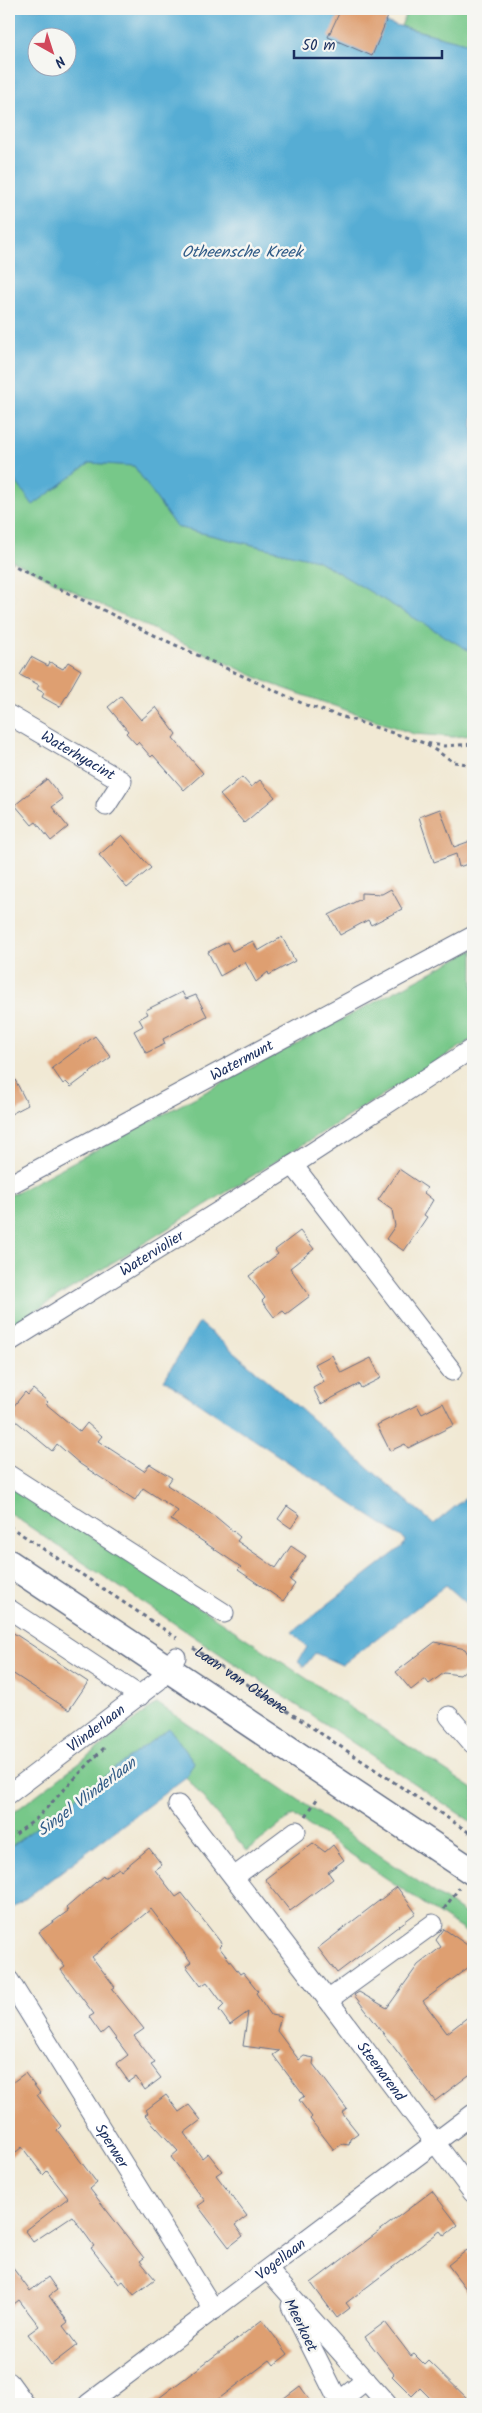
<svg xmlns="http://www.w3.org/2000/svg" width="482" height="2413" viewBox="0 0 482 2413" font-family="Kalam,sans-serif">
<rect width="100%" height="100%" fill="#f6f6f2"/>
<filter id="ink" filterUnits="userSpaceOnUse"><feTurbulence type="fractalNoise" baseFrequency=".02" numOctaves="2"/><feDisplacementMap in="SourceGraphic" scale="10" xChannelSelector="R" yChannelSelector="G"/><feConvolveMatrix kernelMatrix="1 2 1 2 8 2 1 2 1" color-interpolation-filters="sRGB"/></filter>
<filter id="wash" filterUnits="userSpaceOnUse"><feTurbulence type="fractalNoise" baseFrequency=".0096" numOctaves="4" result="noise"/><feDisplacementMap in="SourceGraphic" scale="20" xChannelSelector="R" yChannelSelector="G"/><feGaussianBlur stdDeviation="1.12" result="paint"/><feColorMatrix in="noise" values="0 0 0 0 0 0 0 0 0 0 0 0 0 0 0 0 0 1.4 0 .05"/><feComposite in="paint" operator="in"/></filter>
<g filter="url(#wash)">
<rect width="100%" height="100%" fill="#f1e9d4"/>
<!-- green -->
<g fill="#77c889" stroke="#497c74">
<polygon points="408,9 473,9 473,45 401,26"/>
<polygon points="90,463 134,466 176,527 317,560 473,653 473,735 453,737 414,734 269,683 97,603 9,559 9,472 33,505"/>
<polygon points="473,950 473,1039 9,1327 9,1196"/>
<polygon points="9,1481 473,1789 473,1823 9,1513"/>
<polygon points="157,1703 473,1919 473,1937 293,1815 247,1851 186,1777 194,1762 169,1728 9,1848 9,1816"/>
</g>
<!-- water -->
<g fill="#57add4" stroke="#396e99" fill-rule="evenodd">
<path d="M9,9H333L473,45V653L317,560L176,527L134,466L90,463L33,505L9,472ZM38,38H68V68H38Z"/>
<polygon points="199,1322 434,1524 473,1492 473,1609 446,1585 342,1665 315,1653 304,1667 298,1662 307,1647 292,1632 402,1547 406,1540 164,1380"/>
<polygon points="169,1728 194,1762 186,1777 9,1911 9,1848"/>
</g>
<g id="blocks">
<!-- building -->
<g fill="#de9f71">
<polygon points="341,9 391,9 372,56 328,37"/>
<polygon points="31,657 48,666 50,662 63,669 68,662 81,670 60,707 42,697 44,693 37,689 39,685 20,675"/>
<polygon points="121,696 141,720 156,707 176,734 173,738 203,773 184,790 153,755 151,757 138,742 136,744 126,733 128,731 108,707"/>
<polygon points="242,777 251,787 260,780 275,797 244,823 220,795"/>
<polygon points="47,779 63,799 52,807 68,827 51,841 36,822 32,825 15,805"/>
<polygon points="440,809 454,847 473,840 473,862 459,867 456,854 434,862 419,817"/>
<polygon points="122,835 151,868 127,888 99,855"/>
<polygon points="391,889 402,909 371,925 368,920 340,935 329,915 361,899 361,893 382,894"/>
<polygon points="282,937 295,961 269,975 268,972 256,982 245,962 220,976 208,952 227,942 232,951 253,941 258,951"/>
<polygon points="182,992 186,999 196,995 207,1016 163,1039 165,1044 146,1053 134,1031 143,1026 139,1019 148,1014 146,1010"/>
<polygon points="95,1036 111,1057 71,1087 66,1082 63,1084 52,1068"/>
<polygon points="9,1068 28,1105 9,1115"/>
<polygon points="399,1169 427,1188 424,1193 433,1200 424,1215 427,1217 404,1251 386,1239 395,1226 392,1210 378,1200"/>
<polygon points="300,1231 314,1249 290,1268 310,1296 286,1314 283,1311 274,1317 262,1301 265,1298 249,1276 278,1254 275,1250"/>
<polygon points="332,1355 341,1373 371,1358 381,1378 361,1388 359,1384 321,1404 313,1388 324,1382 315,1364"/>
<polygon points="33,1389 48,1402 46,1404 80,1432 87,1423 102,1436 98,1441 144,1471 150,1464 172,1478 167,1485 216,1517 240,1537 237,1541 276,1568 291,1546 306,1556 290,1580 295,1584 283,1601 238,1570 241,1567 171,1520 178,1511 143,1488 135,1500 80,1464 57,1444 52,1451 10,1416 15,1410 13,1407 25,1392 28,1395"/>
<polygon points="443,1403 454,1425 408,1448 405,1444 390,1451 377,1425 417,1405 422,1414"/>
<polygon points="287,1506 300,1515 291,1528 278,1519"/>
<polygon points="9,1630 88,1682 69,1710 9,1671"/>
<polygon points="435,1642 465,1649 471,1659 469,1667 460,1675 444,1673 429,1684 425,1679 411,1690 396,1672"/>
<polygon points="313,1843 325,1852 333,1845 344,1860 328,1872 333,1879 290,1911 265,1879"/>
<polygon points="149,1848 162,1865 155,1870 176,1897 182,1893 222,1944 219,1947 240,1974 243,1972 258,1991 256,1993 271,2015 281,2017 277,2031 299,2060 304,2056 314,2058 313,2064 347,2109 342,2113 358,2133 350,2139 349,2145 342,2144 334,2150 310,2119 312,2117 299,2100 304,2096 273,2055 279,2051 243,2046 248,2012 230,2025 219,2010 224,2005 207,1982 201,1986 186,1966 191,1962 151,1909 92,1957 115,1987 112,1989 144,2029 134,2036 155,2063 151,2065 161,2078 145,2090 136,2077 129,2082 116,2064 128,2055 108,2028 101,2034 89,2017 94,2014 61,1970 65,1967 39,1932 68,1911 66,1908 103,1876 104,1878 119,1868 121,1871"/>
<polygon points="397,1887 416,1913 337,1973 318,1948"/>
<polygon points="444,1929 473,1949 473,1964 423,2001 447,2033 473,2013 473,2072 435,2101 354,1995 359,1992 387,2008 418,1965 441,1947 436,1940"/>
<polygon points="25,2073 40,2093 37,2095 61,2126 57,2130 97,2183 90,2189 144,2258 140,2261 155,2279 134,2295 123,2281 119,2284 91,2248 94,2246 72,2216 33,2242 25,2231 68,2198 47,2171 43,2175 22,2147 9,2158 9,2085"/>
<polygon points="166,2095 179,2112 189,2105 201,2120 184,2133 202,2158 208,2153 222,2171 216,2175 247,2216 235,2225 243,2236 229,2247 198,2206 205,2201 171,2157 178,2151 145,2115 148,2113 146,2110"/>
<polygon points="432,2191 458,2225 444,2236 440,2231 346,2303 350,2308 337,2318 311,2283"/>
<polygon points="467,2250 473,2259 473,2298 448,2265"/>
<polygon points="9,2263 30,2291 48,2277 57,2290 49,2296 68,2322 63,2326 77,2345 51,2365 28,2334 39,2326 19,2300 9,2308"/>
<polygon points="262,2320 288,2354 274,2365 270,2360 212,2404 151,2404"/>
<polygon points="385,2322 411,2356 414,2354 425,2365 429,2361 473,2404 436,2404 420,2388 412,2396 392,2376 394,2374 365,2337"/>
<polygon points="300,2386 313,2404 276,2404"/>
</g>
</g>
</g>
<g filter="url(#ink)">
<use href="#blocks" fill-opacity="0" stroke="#667087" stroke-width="1"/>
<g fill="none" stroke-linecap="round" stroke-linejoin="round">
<!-- street casing -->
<g stroke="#667087" stroke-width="21">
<g id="street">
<path id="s2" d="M9,715L122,781L106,806"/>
<polyline points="293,1165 452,1371"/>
<path id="s3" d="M9,1185L473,936"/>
<path id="s4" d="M9,1342L293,1165L473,1048"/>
<polyline points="9,1475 224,1613"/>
<polyline points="9,1609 140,1696"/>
<polyline points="449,1716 473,1744"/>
<path id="s5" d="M9,1794L158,1681L176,1657"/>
<path id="s6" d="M178,1805L328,2000L473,2193"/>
<polyline points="234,1877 296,1831"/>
<path id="s7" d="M9,1980L214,2310"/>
<polyline points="328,2000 433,1924"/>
<polyline points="268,2270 387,2404"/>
<polyline points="291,2306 336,2396 342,2399 366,2380"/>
<polyline points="9,2382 25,2404"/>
<path id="s8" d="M88,2404L473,2114"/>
</g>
</g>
<!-- secondary casing -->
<g stroke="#667087" stroke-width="29">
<polyline id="secondary" points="9,1563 473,1872"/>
</g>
<!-- path -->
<g stroke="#667087" stroke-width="3" stroke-dasharray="4 4" stroke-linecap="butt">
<polyline points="9,564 158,637 306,705 424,743 444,746 473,744"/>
<polyline points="427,745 454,762 473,765"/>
<polyline points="9,1526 177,1638"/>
<path id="s1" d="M193,1648L473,1835"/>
<polyline points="306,1816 319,1796"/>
<polyline points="9,1839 36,1819 104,1748"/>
<polyline points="444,1909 459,1888"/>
</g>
<!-- street -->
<use href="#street" stroke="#fff" stroke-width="19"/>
<!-- secondary -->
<use href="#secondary" stroke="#fff" stroke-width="26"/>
</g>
</g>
<g text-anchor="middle" stroke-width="5" stroke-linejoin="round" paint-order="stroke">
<!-- street labels -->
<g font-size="15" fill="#1b2f5e" stroke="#f6f6f2">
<text dy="5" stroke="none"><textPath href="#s2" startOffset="80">Waterhyacint</textPath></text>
<text dy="5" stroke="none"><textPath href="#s3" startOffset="264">Watermunt</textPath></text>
<text dy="5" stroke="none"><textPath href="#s4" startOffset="168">Waterviolier</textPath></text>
<text dy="5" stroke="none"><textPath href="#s1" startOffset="58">Laan van Othene</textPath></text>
<text dy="5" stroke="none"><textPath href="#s5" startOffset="109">Vlinderlaan</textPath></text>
<text dy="5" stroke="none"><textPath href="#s6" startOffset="335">Steenarend</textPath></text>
<text dy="5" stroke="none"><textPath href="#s7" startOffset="195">Sperwer</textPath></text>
<text dy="5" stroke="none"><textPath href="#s8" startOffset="241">Vogellaan</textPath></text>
<text transform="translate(301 2325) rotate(64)" y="5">Meerkoet</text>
</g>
<!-- water labels -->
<g font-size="16" font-style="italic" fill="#305b87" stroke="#f6f6f2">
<text x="242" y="257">Otheensche Kreek</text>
<text transform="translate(86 1796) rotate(-37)" y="6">Singel Vlinderlaan</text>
</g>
</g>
<!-- margin -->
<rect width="482" height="2413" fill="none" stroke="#f6f6f2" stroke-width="30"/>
<!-- north arrow -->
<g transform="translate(52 52) rotate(141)"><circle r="24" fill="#f6f6f2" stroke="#9ea6b7"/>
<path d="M0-4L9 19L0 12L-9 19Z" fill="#d1495b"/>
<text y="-8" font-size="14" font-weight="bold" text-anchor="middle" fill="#1b2f5e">N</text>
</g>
<!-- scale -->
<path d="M294 50v8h148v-8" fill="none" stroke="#1b2f5e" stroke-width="2.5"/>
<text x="302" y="50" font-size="15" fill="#1b2f5e" stroke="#f6f6f2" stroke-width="4" paint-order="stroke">50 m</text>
</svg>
